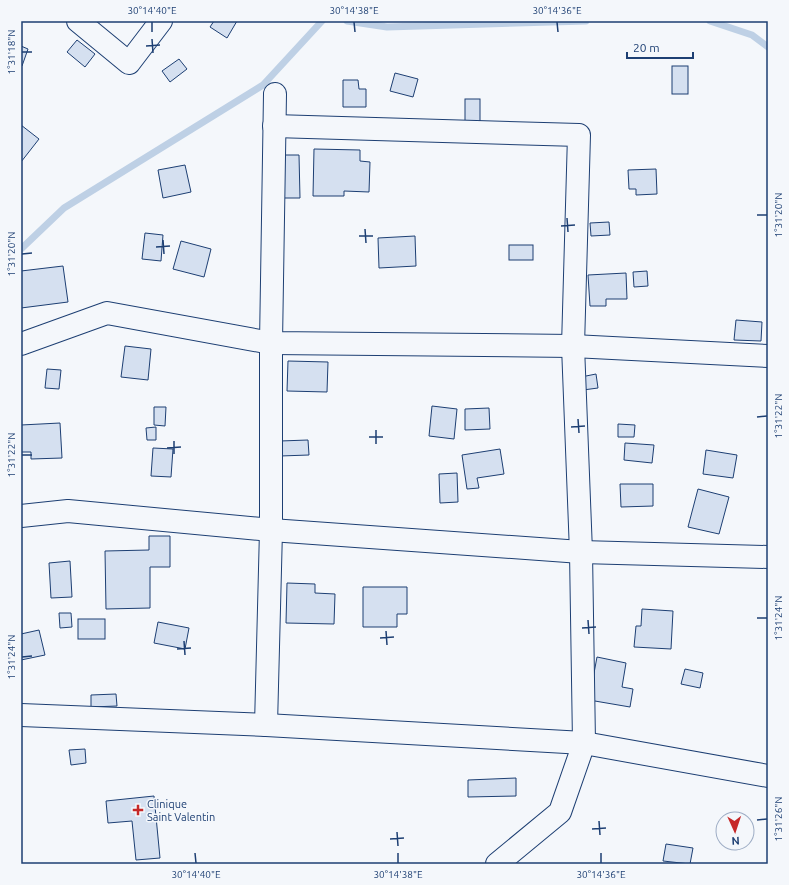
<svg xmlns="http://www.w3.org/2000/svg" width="789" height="885" viewBox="0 0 789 885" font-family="Ubuntu,sans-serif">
<rect width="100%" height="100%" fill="#f4f7fb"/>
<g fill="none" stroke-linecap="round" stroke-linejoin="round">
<!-- stream -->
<g stroke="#bed0e5" stroke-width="7">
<polyline points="347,21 387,27 586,21"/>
<polyline points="710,21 752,35 768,47"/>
<polyline points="21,249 64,208 263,85 322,21"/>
</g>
</g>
<!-- building -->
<g fill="#d5e0f0" stroke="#1d3f73">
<polygon points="214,21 237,21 227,38 210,27"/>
<polygon points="77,40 95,54 85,67 67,52"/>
<polygon points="21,46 28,49 22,66 21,66"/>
<polygon points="179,59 187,69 170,82 162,71"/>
<rect x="672" y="66" width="16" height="28"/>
<polygon points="395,73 418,79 413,97 390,91"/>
<polygon points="343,80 358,80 359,89 366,89 366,107 343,107"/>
<rect x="465" y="99" width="15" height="23"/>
<polygon points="21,125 39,139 21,162"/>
<polygon points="314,149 360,150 360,161 370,162 369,192 344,191 344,196 313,196"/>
<polygon points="277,155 299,155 300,198 277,198"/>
<polygon points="185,165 191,192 163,198 158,170"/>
<polygon points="656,169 657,194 636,195 636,189 629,189 628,170"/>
<polygon points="609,222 610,235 591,236 590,223"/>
<polygon points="145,233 163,235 161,261 142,259"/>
<polygon points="415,236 416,266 379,268 378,238"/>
<polygon points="181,241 211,249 204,277 173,269"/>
<rect x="509" y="245" width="24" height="15"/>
<polygon points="63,266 68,302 21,308 21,271"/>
<polygon points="647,271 648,286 634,287 633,272"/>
<polygon points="626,273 627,299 606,299 606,306 590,306 588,275"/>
<polygon points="736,320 762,322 761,341 734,340"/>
<polygon points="125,346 151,349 148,380 121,377"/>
<polygon points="288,361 328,362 327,392 287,391"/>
<polygon points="47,369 61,370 59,389 45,388"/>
<polygon points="596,374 598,388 583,390 581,377"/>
<polygon points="432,406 457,409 454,439 429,436"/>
<polygon points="154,407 166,407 165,426 154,425"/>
<polygon points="489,408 490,429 465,430 465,409"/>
<polygon points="60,423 62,458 31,459 31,452 21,452 21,425"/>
<polygon points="618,424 635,425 634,437 618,437"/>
<polygon points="156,427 156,440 147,440 146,428"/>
<polygon points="308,440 309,455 280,456 280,441"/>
<polygon points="625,443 654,445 652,463 624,460"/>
<polygon points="153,448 173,449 171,477 151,476"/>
<polygon points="500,449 504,474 477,478 479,488 467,489 462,455"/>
<polygon points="706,450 737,455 733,478 703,474"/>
<polygon points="457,473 458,502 440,503 439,474"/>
<polygon points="620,484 653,484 653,506 621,507"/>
<polygon points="698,489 729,497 719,534 688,527"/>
<polygon points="149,536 170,536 170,567 150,567 150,608 106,609 105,551 149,550"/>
<polygon points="70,561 72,597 51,598 49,563"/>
<polygon points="287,583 315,584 315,593 335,594 334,624 286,623"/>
<polygon points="363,587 407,587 407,614 397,614 397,627 363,627"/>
<polygon points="642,609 673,611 671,649 634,647 636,626 641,626"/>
<polygon points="59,613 71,613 72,627 60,628"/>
<rect x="78" y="619" width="27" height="20"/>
<polygon points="158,622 189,628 185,649 154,643"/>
<polygon points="39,630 45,655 21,660 21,634"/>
<polygon points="597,657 626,663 622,687 633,689 630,707 589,700"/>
<polygon points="685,669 703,673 700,688 681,684"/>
<polygon points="116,694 117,706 91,707 91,695"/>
<polygon points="85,749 86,763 71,765 69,750"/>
<polygon points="516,778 516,796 468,797 468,780"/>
<polygon points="154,796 160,858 136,860 132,821 108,823 106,801"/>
<polygon points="666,844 693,848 690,864 663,861"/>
</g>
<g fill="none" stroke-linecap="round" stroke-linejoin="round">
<!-- minor casing -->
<g stroke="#1d3f73" stroke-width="24">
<g id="minor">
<polyline points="78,21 129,63 161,21"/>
<polyline points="274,126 579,135 573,346 581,552 584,743 560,812 497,864"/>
<polyline points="21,344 107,313 271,343 573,346 768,356"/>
<polyline points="21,516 68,511 271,530 581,552 768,557"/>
<polyline points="21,715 266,725 584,743 768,776"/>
<polyline points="266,725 271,530 271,343 275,94"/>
</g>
</g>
<!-- minor -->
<use href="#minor" stroke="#f4f7fb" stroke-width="22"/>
</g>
<!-- ticks -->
<path fill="none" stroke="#1d3f73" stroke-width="1.5" d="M152,22V32M354,22L355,32M557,22L558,32M152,39L153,53M146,46L160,45M22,52H32M757,215H767M567,218L568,232M561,226L575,225M365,229L366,243M359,236H373M163,240L164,254M156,247L170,246M22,254L32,253M757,417L767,416M578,419L579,433M571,427L585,426M376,430V444M369,437H383M174,441V454M167,448L181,447M22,455H32M757,618H767M588,620L589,634M582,628L596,627M386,631L387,645M380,638L394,637M184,641L185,655M177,649L191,648M22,657L32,656M757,820L767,819M599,821L600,835M592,829L606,828M397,832L398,846M390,839L404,838M195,853L196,863M398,853V863M601,853V863"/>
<!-- markers -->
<path fill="#c62828" stroke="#f4f7fb" stroke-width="1.5" d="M136 804h4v4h4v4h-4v4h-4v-4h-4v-4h4z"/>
<g text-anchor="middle" stroke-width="3" stroke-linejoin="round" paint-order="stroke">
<!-- poi labels -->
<g font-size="11" fill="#1d3f73" stroke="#f4f7fb" text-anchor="start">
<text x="147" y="808">Clinique<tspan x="147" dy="13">Saint Valentin</tspan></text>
</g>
</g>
<!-- border -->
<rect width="789" height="885" fill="none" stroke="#f4f7fb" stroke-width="44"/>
<!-- north arrow -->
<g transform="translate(735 831) rotate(177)"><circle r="19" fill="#f4f7fb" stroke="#9eadc5"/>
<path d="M0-3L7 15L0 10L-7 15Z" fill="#c62828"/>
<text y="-6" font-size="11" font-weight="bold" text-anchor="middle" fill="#1d3f73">N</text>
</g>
<!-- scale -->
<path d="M627 52v6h66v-6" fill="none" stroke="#1d3f73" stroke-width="2"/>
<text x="633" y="52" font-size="12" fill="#1d3f73" stroke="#f4f7fb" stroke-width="3" paint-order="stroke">20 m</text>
<rect x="22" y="22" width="745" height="841" fill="none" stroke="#1d3f73" stroke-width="1.5"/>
<g font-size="10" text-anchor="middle" fill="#1d3f73">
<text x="152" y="14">30°14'40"E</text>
<text x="354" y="14">30°14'38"E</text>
<text x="557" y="14">30°14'36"E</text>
<text transform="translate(11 52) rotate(-90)" y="4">1°31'18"N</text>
<text transform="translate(778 215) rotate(-90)" y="4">1°31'20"N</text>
<text transform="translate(11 254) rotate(-90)" y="4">1°31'20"N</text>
<text transform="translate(778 416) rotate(-90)" y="4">1°31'22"N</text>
<text transform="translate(11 455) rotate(-90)" y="4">1°31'22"N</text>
<text transform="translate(778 618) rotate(-90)" y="4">1°31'24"N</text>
<text transform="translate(11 657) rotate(-90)" y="4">1°31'24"N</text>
<text transform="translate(778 819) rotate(-90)" y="4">1°31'26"N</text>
<text x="196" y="878">30°14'40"E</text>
<text x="398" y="878">30°14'38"E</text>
<text x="601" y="878">30°14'36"E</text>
</g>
</svg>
